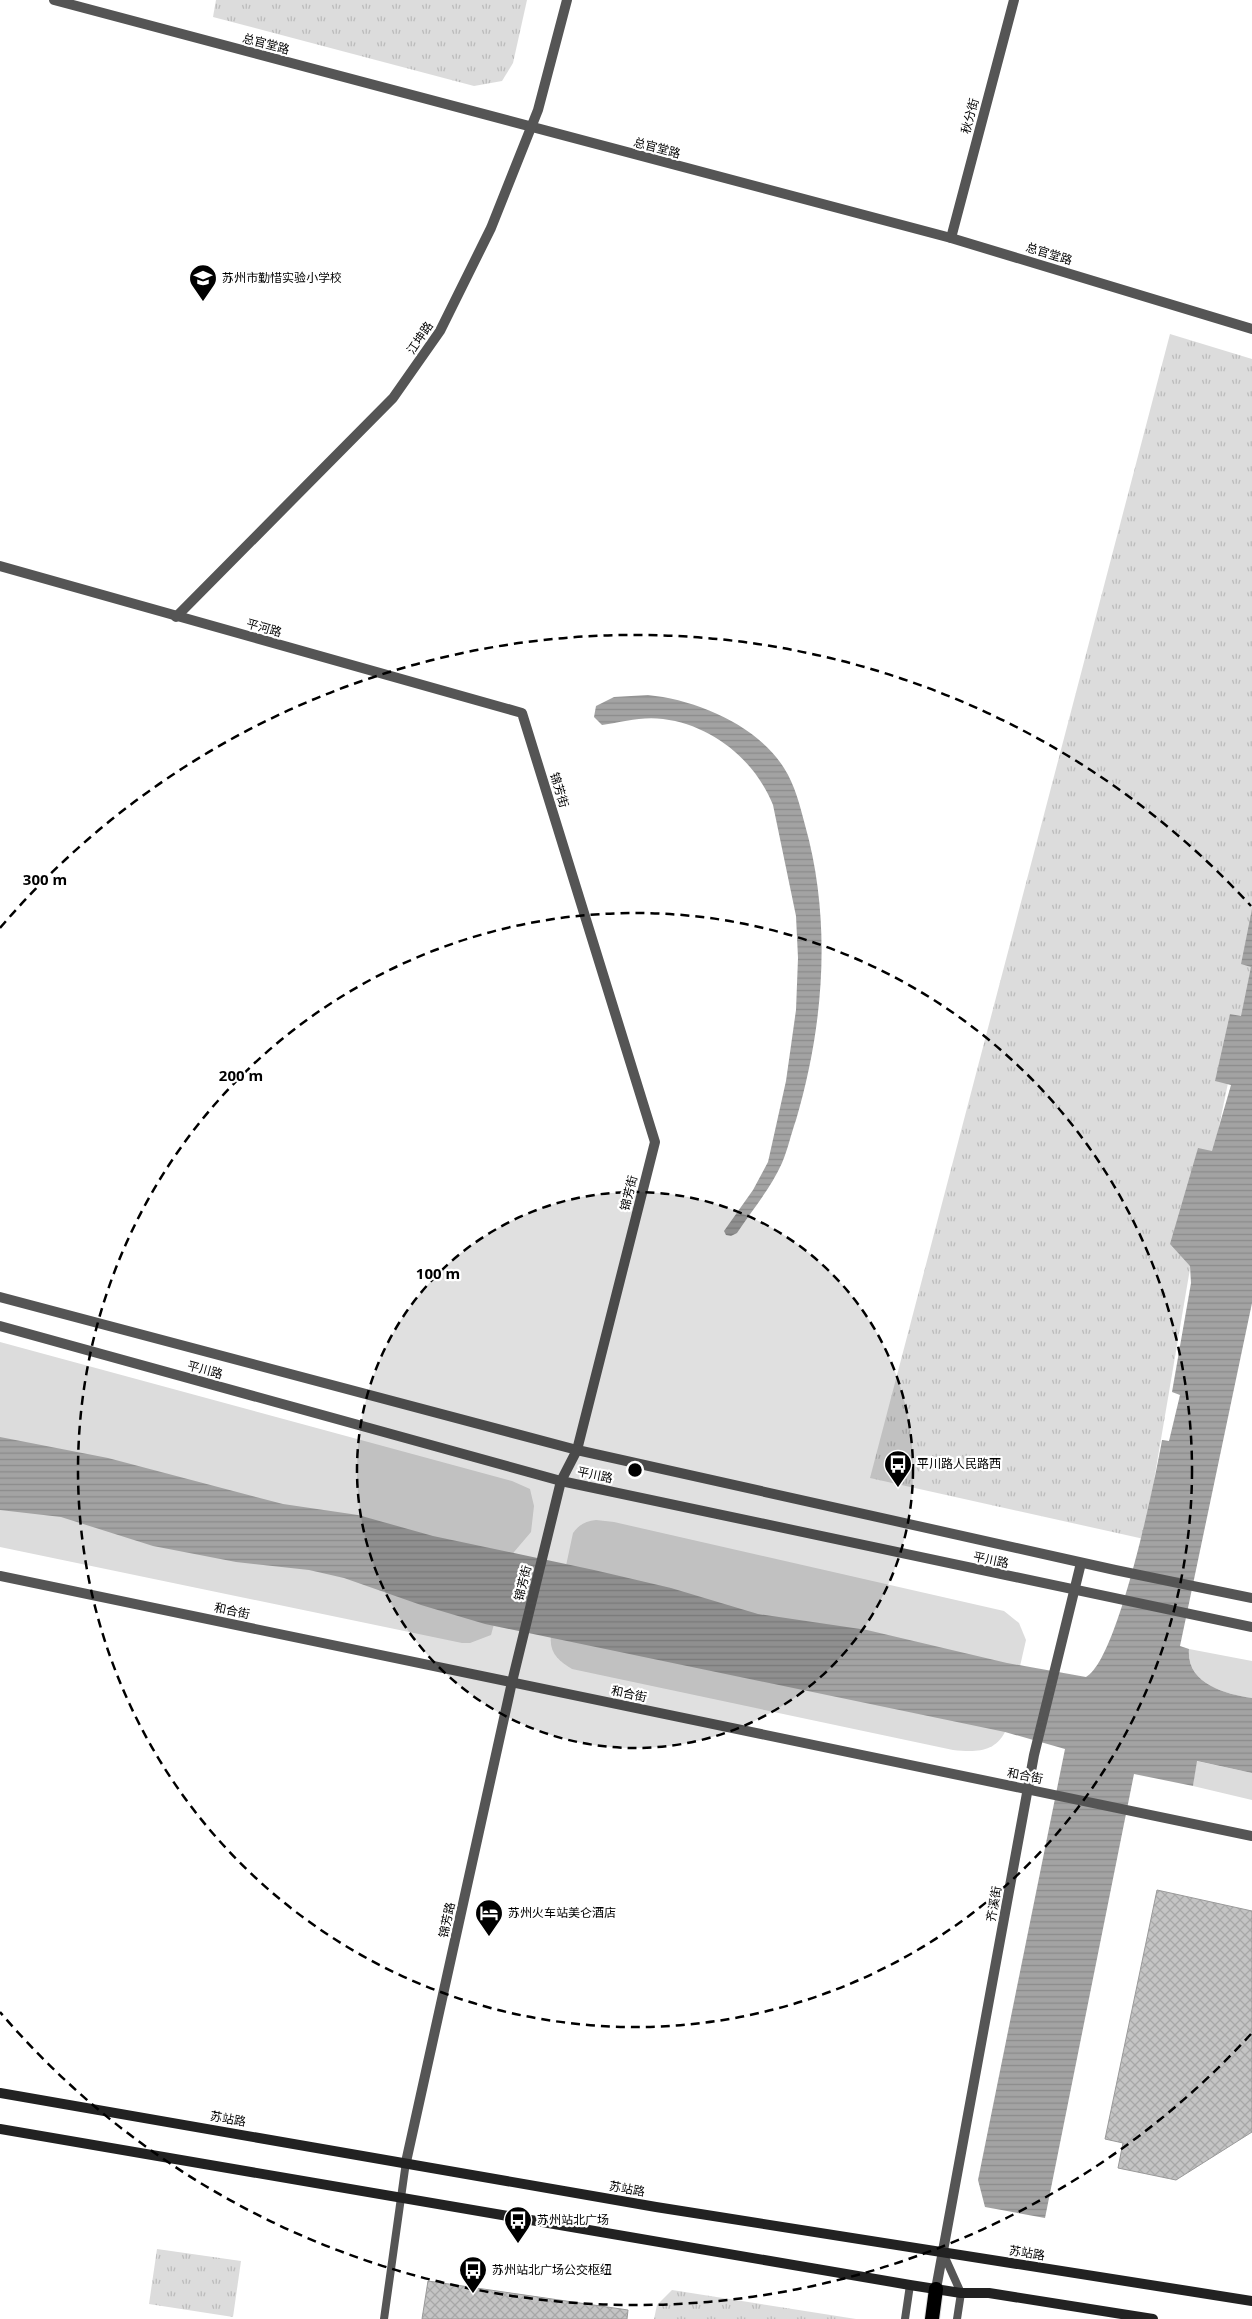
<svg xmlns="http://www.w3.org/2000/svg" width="1252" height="2319" viewBox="0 0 1252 2319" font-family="'Noto Sans','Noto Sans SC',sans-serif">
<defs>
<pattern id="grass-tufts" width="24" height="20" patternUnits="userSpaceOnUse" patternTransform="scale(1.25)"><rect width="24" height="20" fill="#dcdcdc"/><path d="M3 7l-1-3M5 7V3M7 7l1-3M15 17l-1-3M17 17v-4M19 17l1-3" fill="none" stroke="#bbb"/></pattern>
<pattern id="water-rules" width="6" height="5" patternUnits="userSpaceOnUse" patternTransform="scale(1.25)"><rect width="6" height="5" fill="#a3a3a3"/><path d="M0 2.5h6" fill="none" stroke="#8b8b8b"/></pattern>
<pattern id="building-cross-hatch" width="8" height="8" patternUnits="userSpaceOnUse" patternTransform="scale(1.25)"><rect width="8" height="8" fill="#c4c4c4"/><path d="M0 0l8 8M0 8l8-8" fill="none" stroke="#a7a7a7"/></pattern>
</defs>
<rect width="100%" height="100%" fill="#fff"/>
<!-- grass -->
<g fill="url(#grass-tufts)">
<polygon points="216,0 527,0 513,63 502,81 474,86 213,17"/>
<polygon points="1170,334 1252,359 1252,967 1192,1257 1144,1539 870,1478"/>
<polygon points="157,2249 241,2261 233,2317 149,2304"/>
<polygon points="672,2290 856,2319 654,2319 657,2305"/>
</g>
<!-- green -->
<g fill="#dcdcdc">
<polygon points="0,1342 512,1481 530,1489 534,1506 531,1532 514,1552 491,1635 470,1643 462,1643 0,1547"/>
<path d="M596,1520L614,1522L1004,1611L1019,1623L1026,1640L1005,1732C994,1753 975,1752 953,1750L572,1669C559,1661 549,1653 551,1636L573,1533C579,1525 585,1521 596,1520Z"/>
<path d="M1189,1649L1252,1661V1698C1224,1694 1186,1683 1189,1649Z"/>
<polygon points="1196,1761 1252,1773 1252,1800 1193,1786"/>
</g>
<!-- water -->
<g fill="url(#water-rules)">
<path d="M648,695C697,700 757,725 784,768C795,785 800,806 805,825C832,921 824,1025 796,1120C791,1134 788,1149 782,1163C771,1188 752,1210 737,1233L731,1236L726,1235L724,1231L753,1190L768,1162L786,1081L796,1010L798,958L796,916L773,805C755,760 712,725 663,719C642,716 623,722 602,725L594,717L596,706L614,697Z"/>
<path d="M1252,909V1303L1180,1646L1189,1649C1186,1683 1224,1694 1252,1698V1773L1197,1761L1193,1786L1134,1774L1045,2218L985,2207L978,2180L1065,1749L1005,1732L485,1624L421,1605L344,1578L309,1570L236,1562L153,1546L61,1517L0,1510V1437L108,1458L283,1504L358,1515L433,1536L594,1570L671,1588L758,1614L867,1630L1007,1663L1086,1677C1118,1660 1155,1481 1162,1440L1169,1441L1180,1395L1172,1392L1191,1283L1190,1266L1170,1244L1198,1148L1212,1151L1231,1085L1215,1081L1230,1014L1241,1016L1251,967L1241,964Z"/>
</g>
<!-- building -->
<g fill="url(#building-cross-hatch)" stroke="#999">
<polygon points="1157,1890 1252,1911 1252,2132 1176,2180 1118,2168 1123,2143 1105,2139"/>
<polygon points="428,2281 628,2310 627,2319 422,2319"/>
</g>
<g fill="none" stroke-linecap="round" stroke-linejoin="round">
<!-- trunk casing -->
<g stroke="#dbdbdb" stroke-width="16">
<polyline id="trunk" points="932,2319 936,2289"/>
</g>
<!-- service -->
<g stroke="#555" stroke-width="8">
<polyline points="943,2253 961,2293 957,2319"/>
<polyline points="384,2319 406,2162"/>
<polyline points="905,2319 910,2285"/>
</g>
<!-- minor -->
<g stroke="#555" stroke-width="10">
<polyline points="951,238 1014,0"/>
<polyline points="0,566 522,713 655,1142 577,1450"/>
<polyline points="0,1576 1252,1836"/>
</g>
<!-- tertiary -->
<g stroke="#555" stroke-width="10">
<polyline points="54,0 951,238 1252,329"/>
<polyline points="176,617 393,398 440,331 491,228 538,110 567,0"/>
<polyline points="0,1297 577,1450 1115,1570 1252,1598"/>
<polyline points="0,1326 561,1481 1252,1627"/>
<polyline points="406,2162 512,1682 561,1481 577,1450"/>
<polyline points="936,2289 1034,1755 1081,1563"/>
</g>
<!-- secondary -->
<g stroke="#222" stroke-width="10">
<polyline points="0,2093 656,2207 1252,2301"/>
<polyline points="0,2129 910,2285 961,2293 989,2293 1153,2319"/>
</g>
<!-- trunk -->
<use href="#trunk" stroke="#000" stroke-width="14"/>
</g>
<!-- distance rings -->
<circle cx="635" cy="1470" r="278" fill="#000" fill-opacity=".12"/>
<g fill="none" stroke="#000" stroke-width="2.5" stroke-dasharray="9 6">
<circle cx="635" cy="1470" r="278"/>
<circle cx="635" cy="1470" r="557"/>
<path d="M1251 2034A835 835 0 0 1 0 2012M0 928A835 835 0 0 1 1251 906"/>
</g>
<!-- icons -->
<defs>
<g id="school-pin" transform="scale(1.4375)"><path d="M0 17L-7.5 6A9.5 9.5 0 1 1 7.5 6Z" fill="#000" stroke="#fff"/><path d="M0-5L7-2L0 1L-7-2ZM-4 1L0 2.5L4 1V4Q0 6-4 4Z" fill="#fff"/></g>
<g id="bus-pin" transform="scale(1.4375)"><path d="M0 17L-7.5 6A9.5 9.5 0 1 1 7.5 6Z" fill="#000" stroke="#fff"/><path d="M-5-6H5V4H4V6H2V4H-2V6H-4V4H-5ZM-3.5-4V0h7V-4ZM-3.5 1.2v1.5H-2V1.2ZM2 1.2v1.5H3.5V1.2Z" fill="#fff"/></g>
<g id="hotel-pin" transform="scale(1.4375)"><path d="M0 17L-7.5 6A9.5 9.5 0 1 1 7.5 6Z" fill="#000" stroke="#fff"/><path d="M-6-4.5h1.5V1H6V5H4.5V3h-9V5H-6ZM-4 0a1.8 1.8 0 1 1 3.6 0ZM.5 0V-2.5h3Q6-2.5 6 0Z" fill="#fff"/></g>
</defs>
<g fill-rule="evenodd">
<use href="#school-pin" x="203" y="278"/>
<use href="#bus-pin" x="898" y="1464"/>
<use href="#hotel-pin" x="489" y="1913"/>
<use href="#bus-pin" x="518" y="2220"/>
<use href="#bus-pin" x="473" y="2270"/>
</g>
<g text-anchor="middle" stroke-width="4.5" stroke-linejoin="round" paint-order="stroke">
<!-- street labels -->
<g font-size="12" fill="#000" stroke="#fff">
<text transform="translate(266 44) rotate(15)" y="4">总官堂路</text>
<text transform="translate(970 116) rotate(-75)" y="4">秋分街</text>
<text transform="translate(657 148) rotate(15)" y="4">总官堂路</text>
<text transform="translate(1049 254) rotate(17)" y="4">总官堂路</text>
<text transform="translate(420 338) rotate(-56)" y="4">江坤路</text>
<text transform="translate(264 628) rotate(16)" y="4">平河路</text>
<text transform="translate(559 790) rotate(73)" y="4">锦芳街</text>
<text transform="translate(629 1193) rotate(-76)" y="4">锦芳街</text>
<text transform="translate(205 1370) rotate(15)" y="4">平川路</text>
<text transform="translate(595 1475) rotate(12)" y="4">平川路</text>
<text transform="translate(991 1560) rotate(12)" y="4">平川路</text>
<text transform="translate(523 1583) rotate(-76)" y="4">锦芳街</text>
<text transform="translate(232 1611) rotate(12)" y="4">和合街</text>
<text transform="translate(629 1694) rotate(12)" y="4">和合街</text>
<text transform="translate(1025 1776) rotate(11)" y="4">和合街</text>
<text transform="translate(994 1904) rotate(-80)" y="4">齐溪街</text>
<text transform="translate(447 1920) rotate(-78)" y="4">锦芳路</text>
<text transform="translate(228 2119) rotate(10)" y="4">苏站路</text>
<text transform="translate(627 2189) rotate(10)" y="4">苏站路</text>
<text transform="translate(1027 2253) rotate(9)" y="4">苏站路</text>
</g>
<!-- poi labels -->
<g font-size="12" fill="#000" stroke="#fff" text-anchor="start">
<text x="222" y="282">苏州市勤惜实验小学校</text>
<text x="917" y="1468">平川路人民路西</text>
<text x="508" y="1917">苏州火车站美仑酒店</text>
<text x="537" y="2224">苏州站北广场</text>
<text x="492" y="2274">苏州站北广场公交枢纽</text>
</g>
</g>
<circle cx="635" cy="1470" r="8" fill="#000" stroke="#fff" stroke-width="2.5"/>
<g font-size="15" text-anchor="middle" font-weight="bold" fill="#000" stroke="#fff" stroke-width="4.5" stroke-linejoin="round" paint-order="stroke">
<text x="45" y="885">300 m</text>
<text x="241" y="1081">200 m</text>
<text x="438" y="1279">100 m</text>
</g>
</svg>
